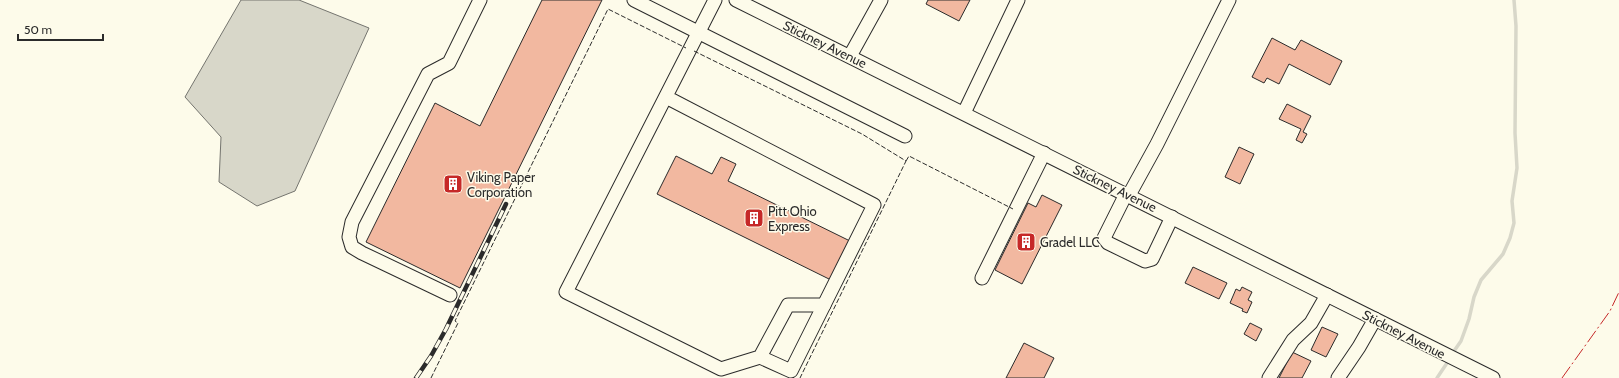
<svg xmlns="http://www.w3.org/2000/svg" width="1619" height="378" viewBox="0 0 1619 378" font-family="Cabin,sans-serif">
<rect width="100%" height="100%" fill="#fdfbea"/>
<!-- water -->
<polygon fill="#d8d7c9" stroke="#74746e" points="241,0 299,0 369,28 295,191 257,206 219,182 221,137 185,97"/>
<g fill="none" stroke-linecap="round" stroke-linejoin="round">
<!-- stream -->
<g stroke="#d8d7c9" stroke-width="3.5">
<polyline points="1452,354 1461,341 1469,319 1474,297 1481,280 1503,254 1510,238 1514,223 1512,201 1517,168 1515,133 1516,26 1514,0"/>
<polyline points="1437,378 1449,360"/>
</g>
</g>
<!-- building -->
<g fill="#f2b8a0" stroke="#2b2b2b">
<polygon points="542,0 602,0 460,288 366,242 435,103 480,126"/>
<polygon points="928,0 970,0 959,21 926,4"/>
<polygon points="1272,38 1295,50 1301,40 1342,61 1330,85 1289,64 1279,84 1267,78 1264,83 1252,77"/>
<polygon points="1287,104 1311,116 1303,132 1307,134 1302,143 1296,140 1301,129 1279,119"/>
<polygon points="1239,147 1254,154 1240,184 1225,177"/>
<polygon points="676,156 712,174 721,157 736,164 728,181 850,241 831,280 657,194"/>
<polygon points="1042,195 1062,205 1022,284 995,270 1028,203 1036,207"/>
<polygon points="1193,267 1227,283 1219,299 1185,283"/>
<polygon points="1242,287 1252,292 1248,300 1252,302 1247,313 1242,311 1243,309 1230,303 1236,289 1240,291"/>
<polygon points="1250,323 1262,329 1256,341 1244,334"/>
<polygon points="1322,327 1338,334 1326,357 1311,350"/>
<polygon points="1024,343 1054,358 1044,378 1006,378"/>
<polygon points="1292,352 1311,361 1302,378 1279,378"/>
</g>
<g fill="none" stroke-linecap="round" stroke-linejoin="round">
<!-- minor casing -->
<g stroke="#2b2b2b" stroke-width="15">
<g id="minor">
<polyline points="634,0 905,136"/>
<polyline points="736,0 1493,378"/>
<polyline points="850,56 881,0"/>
<polyline points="666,97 874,205 824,305 788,305 760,357 721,369 566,292 715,0"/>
<polyline points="964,113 1018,0"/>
<polyline points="1126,194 1104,238 1108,243 1145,261 1152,259 1172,217"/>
<polyline points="1129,195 1157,144 1229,0"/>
<polyline points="982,278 1044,153"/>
<polyline points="450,295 362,253 352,247 349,237 352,222 428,74 449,63 480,0"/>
<polyline points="760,357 791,371 824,305"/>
<polyline points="1269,378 1293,340 1311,323 1327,295"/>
<polyline points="1338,378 1359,347 1375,319"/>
</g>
</g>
<!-- minor -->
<use href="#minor" stroke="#fdfbea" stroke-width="13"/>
<!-- rail casing -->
<g stroke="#2b2b2b" stroke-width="4.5">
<polyline id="rail" points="416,378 431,356 446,329 506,204"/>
</g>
<!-- rail -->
<use href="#rail" stroke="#fdfbea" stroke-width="3" stroke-dasharray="9" stroke-linecap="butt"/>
<!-- fence -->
<g stroke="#2b2b2b" stroke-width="1" stroke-dasharray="5 2" stroke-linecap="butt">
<polyline points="694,51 862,134 906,161 800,378"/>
<polyline points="906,161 909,156 1013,209"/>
<polyline points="431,378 458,323 455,321 608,9 686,48"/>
</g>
<!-- power -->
<polyline stroke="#c62828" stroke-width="1" stroke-dasharray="14 3 2 3" stroke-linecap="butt" points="1562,378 1610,311 1619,292"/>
</g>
<!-- icons -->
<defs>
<g id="building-square" transform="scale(1)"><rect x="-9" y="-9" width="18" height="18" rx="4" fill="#c62828" stroke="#fdfbea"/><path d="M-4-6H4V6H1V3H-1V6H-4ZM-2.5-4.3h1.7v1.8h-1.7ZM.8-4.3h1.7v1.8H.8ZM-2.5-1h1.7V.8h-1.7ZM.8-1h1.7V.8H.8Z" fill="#fff"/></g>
</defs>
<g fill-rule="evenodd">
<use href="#building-square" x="453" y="184"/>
<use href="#building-square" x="754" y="218"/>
<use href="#building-square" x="1026" y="242"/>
</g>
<g text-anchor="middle" stroke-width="3" stroke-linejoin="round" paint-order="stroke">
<!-- street labels -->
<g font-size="13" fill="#2b2b2b" stroke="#fdfbea">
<text transform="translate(825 44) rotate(26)" y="5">Stickney Avenue</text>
<text transform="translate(1115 188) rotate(26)" y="5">Stickney Avenue</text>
<text transform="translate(1404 334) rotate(27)" y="5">Stickney Avenue</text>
</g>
<!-- poi labels -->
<g font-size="13" fill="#2b2b2b" stroke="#fdfbea" text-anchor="start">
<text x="467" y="182">Viking Paper<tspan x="467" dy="15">Corporation</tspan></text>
<text x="768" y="216">Pitt Ohio<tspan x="768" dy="15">Express</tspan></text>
<text x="1040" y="247">Gradel LLC</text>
</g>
</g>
<!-- scale -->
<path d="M18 34v6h85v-6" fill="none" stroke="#2b2b2b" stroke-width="2"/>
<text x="24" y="34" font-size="12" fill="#2b2b2b" stroke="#fdfbea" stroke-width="3" paint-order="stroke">50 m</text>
</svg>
